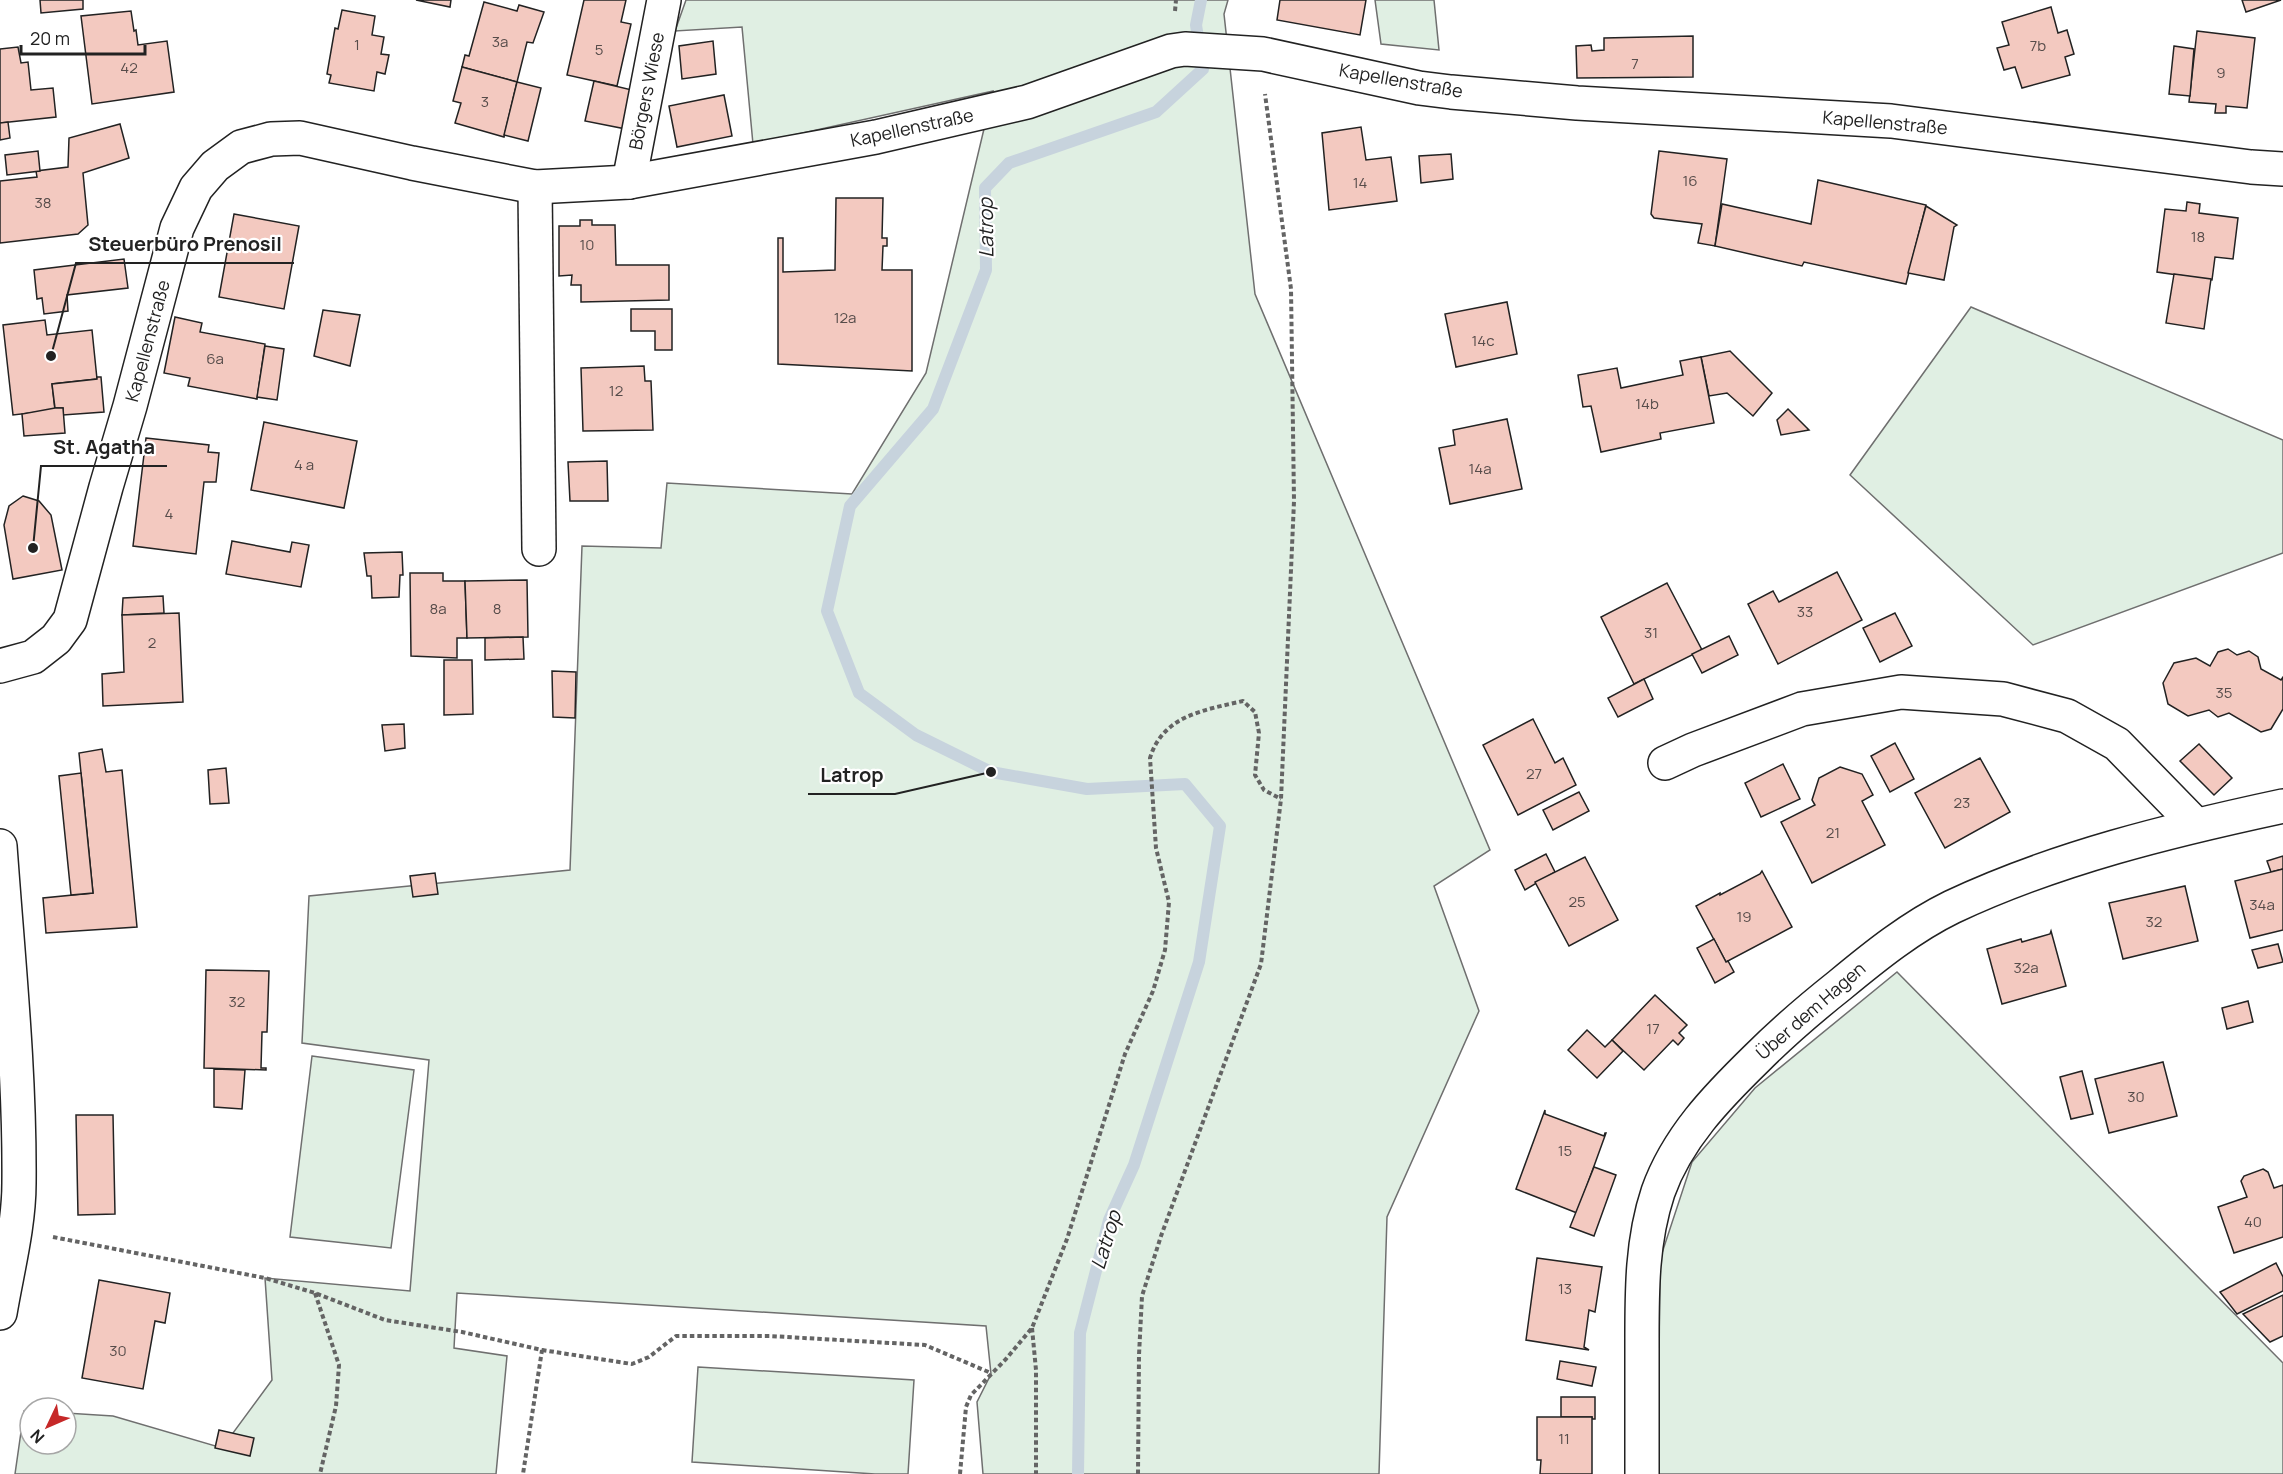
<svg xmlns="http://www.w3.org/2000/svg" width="2283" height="1474" viewBox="0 0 2283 1474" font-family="Manrope,sans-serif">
<rect width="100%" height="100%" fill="#fff"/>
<!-- green -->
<g fill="#e0efe3" stroke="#6f6f6f" stroke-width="1.5">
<polygon points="686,0 1228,0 1224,14 1255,294 1490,850 1434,886 1479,1011 1387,1217 1379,1474 983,1474 977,1402 991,1374 986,1326 457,1293 454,1348 507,1356 496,1474 15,1474 24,1411 30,1411 30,1444 66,1444 66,1413 113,1416 222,1448 272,1380 265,1278 410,1291 429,1060 302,1043 309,896 570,870 582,546 661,548 667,483 852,494 926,373 993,91 753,144 742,27 675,31"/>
<polygon points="1375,0 1434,0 1439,50 1381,44"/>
<polygon points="1971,307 2283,440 2283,553 2033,645 1850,475"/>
<polygon points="1897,972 2283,1363 2283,1474 1658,1474 1660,1259 1692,1162 1755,1088"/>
<polygon points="312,1056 414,1070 391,1248 290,1237"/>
<polygon points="698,1367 914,1380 908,1474 875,1474 692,1462"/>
</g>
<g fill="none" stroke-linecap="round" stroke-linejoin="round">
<!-- stream -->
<polyline stroke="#c7d3dd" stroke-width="12" points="1078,1474 1080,1333 1109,1220 1134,1165 1199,962 1220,826 1185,784 1087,789 991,772 916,735 859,693 827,611 850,506 933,409 986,270 985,188 1009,163 1156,112 1203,69 1196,25 1201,0"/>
</g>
<!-- building -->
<g fill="#f3c9c0" stroke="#222" stroke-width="1.5">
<polygon points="40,0 83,0 83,9 41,13"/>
<polygon points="416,0 451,0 450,7"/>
<polygon points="584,0 626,0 621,22 631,24 617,86 567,75"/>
<polygon points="1280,0 1366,0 1360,35 1277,20"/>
<polygon points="2242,0 2281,0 2246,12"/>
<polygon points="484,2 517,11 519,5 544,12 533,43 527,42 517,82 462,67 465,55 469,56"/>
<polygon points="2051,7 2058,33 2067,30 2074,54 2065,57 2070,75 2022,88 2015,67 2004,70 1997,48 2009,45 2002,22"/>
<polygon points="342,10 375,16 372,35 384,37 381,54 389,55 385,74 377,72 374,91 329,83 331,75 327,74 335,28 338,29"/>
<polygon points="131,11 134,31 136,30 138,45 167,41 174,92 92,104 81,16"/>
<polygon points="2197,31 2255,38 2247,108 2226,106 2226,113 2215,113 2216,104 2189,102"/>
<polygon points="1693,36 1693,77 1577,78 1576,46 1591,45 1592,51 1604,50 1604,38"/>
<polygon points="713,41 716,74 682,79 679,46"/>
<polygon points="2174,46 2194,49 2190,96 2169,94"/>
<polygon points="18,47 21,63 28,62 31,90 53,88 56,117 0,123 0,49"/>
<polygon points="462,67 517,82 504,137 455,123 461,103 453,101"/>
<polygon points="594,81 632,90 626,129 585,121"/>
<polygon points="517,82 541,88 528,141 504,135"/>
<polygon points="724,95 732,136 677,147 669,106"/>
<polygon points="8,122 10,138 0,140 0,123"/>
<polygon points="120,124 129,158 83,173 88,225 78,234 0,243 0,181 37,177 36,171 68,167 69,138"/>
<polygon points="1361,127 1366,160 1391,157 1397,201 1329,210 1322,133"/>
<polygon points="38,151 40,171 7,175 5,155"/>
<polygon points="1659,151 1727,159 1715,246 1698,243 1702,224 1654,218 1651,214"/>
<polygon points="1451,154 1453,179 1421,183 1419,156"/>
<polygon points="1818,180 1926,205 1906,284 1804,262 1802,266 1715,246 1722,204 1811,224"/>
<polygon points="836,198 883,198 882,238 887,238 887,246 883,246 882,270 912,270 912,371 778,364 778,238 783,238 783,272 835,270"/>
<polygon points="2187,202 2200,204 2199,213 2238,218 2233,259 2215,257 2212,280 2157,272 2165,209 2186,211"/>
<polygon points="1926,206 1957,225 1954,227 1944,280 1908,273"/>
<polygon points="234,214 299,226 284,309 219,297"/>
<polygon points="580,220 592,220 592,225 615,225 616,265 669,265 669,300 581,302 581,285 571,285 572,275 559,276 559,226 580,226"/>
<polygon points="124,259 128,288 67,295 68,311 44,314 42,298 37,299 34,270"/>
<polygon points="2174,274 2211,279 2204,329 2166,323"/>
<polygon points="1507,302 1517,354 1456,367 1445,314"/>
<polygon points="631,309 672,309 672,350 655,350 655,331 631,331"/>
<polygon points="323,310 360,315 350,366 314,356"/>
<polygon points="175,317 202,323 200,332 265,344 257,399 188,386 190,378 164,373"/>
<polygon points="45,320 47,335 92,330 97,379 52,384 55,410 13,415 3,325"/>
<polygon points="265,346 284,349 277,400 257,397"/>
<polygon points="1730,351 1772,393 1753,416 1727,393 1709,396 1701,357"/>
<polygon points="1701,357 1714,423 1660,433 1661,439 1601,452 1591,406 1583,407 1578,375 1617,368 1621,388 1683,375 1680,361"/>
<polygon points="644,366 645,381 651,381 653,430 583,431 581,368"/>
<polygon points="97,377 101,377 104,412 63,415 63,408 55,408 52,384 97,379"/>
<polygon points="55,408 63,408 65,433 24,436 22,414"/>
<polygon points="1788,409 1809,430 1781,435 1777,420"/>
<polygon points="1507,419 1522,489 1450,504 1439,448 1455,445 1453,430"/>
<polygon points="264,422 357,441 344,508 251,490"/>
<polygon points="146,438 209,445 208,452 219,453 216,482 204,482 196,554 133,546"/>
<polygon points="607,461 608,501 570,501 568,462"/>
<polygon points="23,496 39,501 51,515 62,570 13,579 4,525 9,506"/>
<polygon points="232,541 290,552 292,542 309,545 301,587 226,574"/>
<polygon points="402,552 403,575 400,575 399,597 372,598 371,576 367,576 364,553"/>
<polygon points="1837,572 1862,620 1778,664 1748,604 1773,591 1779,602"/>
<polygon points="410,573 443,573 443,581 465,581 467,638 457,638 457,658 411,656"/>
<polygon points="527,580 528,637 467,638 465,581"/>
<polygon points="1667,583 1702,650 1634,684 1601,617"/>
<polygon points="163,596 164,613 122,615 123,598"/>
<polygon points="179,613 183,702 103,706 102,674 124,672 122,615"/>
<polygon points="1895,613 1912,646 1880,662 1863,628"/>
<polygon points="1729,636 1738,655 1702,673 1692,654"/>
<polygon points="523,637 524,659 485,660 485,638"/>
<polygon points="2228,649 2237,655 2249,651 2258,657 2261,669 2281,680 2283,677 2283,709 2271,729 2261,732 2229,713 2218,717 2209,710 2188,716 2168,704 2163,683 2174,663 2196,658 2210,666 2218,652"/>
<polygon points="444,660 472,660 473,714 444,715"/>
<polygon points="552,671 576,672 575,718 553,717"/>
<polygon points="1644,679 1653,699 1618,717 1608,698"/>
<polygon points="1533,719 1555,763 1563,758 1576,785 1518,815 1483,745"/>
<polygon points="404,724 405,748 385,751 382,725"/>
<polygon points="1895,743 1914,779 1890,792 1871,756"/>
<polygon points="2199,744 2232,778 2214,795 2180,761"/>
<polygon points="102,749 106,772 122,770 137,927 46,933 43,898 93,893 79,753"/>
<polygon points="1980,758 2010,812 1945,848 1915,793"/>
<polygon points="1783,764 1800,799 1761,817 1745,783"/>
<polygon points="1840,767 1862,774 1873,795 1862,801 1885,845 1812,883 1781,822 1815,805 1812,800 1819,778"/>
<polygon points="226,768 229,803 210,804 208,770"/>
<polygon points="81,773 93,893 71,895 59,776"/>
<polygon points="1579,792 1589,811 1553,830 1543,810"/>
<polygon points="1546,854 1555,872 1525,890 1515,870"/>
<polygon points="2283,856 2283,869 2271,872 2267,861"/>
<polygon points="1585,857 1618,920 1569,946 1535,882"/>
<polygon points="2283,869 2283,930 2250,938 2235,881"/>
<polygon points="1762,871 1792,927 1726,962 1696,906 1720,893 1720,895 1760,874"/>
<polygon points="435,873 438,894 413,897 410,876"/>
<polygon points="2185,886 2198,941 2123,959 2109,903"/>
<polygon points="2051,931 2066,986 2002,1004 1987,949 2021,939 2022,942 2050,934"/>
<polygon points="1714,939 1726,962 1728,961 1734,972 1715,983 1697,948"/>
<polygon points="2278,944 2283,962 2258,968 2252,950"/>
<polygon points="206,970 269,971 267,1032 262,1032 261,1068 266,1068 266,1070 204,1068"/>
<polygon points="1655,995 1687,1025 1679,1033 1684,1038 1678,1045 1673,1040 1644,1070 1612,1040"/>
<polygon points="2248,1001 2253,1022 2227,1029 2222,1008"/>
<polygon points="1587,1030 1605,1047 1612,1040 1623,1051 1597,1078 1568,1050"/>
<polygon points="2163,1062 2177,1116 2109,1133 2095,1079"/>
<polygon points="214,1069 245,1070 242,1109 214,1107"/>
<polygon points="2082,1071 2093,1114 2071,1119 2060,1077"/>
<polygon points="1545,1110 1545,1114 1604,1136 1605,1133 1606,1133 1577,1213 1516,1189"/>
<polygon points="76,1115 113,1115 115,1214 78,1215"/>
<polygon points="1594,1167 1616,1175 1594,1236 1570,1227"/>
<polygon points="2263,1169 2268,1172 2274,1188 2283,1185 2283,1237 2234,1253 2218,1207 2247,1197 2241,1181 2244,1176"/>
<polygon points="1537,1258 1602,1267 1595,1312 1589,1310 1584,1347 1589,1350 1526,1340"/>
<polygon points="2276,1263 2283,1277 2283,1291 2237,1314 2220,1292"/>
<polygon points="99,1280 170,1293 165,1323 155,1321 143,1389 82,1378"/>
<polygon points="2283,1295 2283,1336 2270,1342 2243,1314"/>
<polygon points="1560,1361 1596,1367 1592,1386 1557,1379"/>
<polygon points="1561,1397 1595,1397 1595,1419 1592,1419 1592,1417 1561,1417"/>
<polygon points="1537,1417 1592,1417 1592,1474 1540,1474 1541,1460 1537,1460"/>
<polygon points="219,1430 254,1438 250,1456 215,1448"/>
</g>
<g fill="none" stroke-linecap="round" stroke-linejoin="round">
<!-- minor casing -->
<g stroke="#222" stroke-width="36">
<g id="minor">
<polyline points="629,182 664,0"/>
<polyline points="535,187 539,549"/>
<polyline points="0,666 33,657 56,639 70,620 106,487 130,406 177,228 196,188 215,166 241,147 271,139 300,138 412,163 535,187 629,182 876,137 1027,102 1171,51 1185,49 1263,54 1419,88 1451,92 1577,103 1891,121 2251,167 2283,169"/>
<polyline points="1665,763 1693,750 1802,709 1901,692 2003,699 2067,716 2117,744 2196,825"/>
<path d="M0,846C8,958 20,1071 19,1183C19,1226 7,1271 0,1313"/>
<path d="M1642,1474C1642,1432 1642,1390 1642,1348C1642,1295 1641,1243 1658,1192C1677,1138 1717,1097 1757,1058C1783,1032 1811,1008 1840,985C1875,956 1911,927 1952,907C2056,858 2171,830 2283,806"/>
</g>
</g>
<!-- path -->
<g stroke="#646464" stroke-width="4" stroke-dasharray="4.5 3" stroke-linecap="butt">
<polyline points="1175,11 1176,0"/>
<polyline points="53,1237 265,1278 315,1293 385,1320 462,1332 542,1350 523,1474"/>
<polyline points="315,1293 339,1365 336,1406 320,1474"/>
<polyline points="1032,1328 1036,1370 1036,1474"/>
<polyline points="542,1350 632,1364 649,1357 676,1336 770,1336 925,1345 991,1373"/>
<path d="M960,1474L966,1407L971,1395L1006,1359L1032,1328L1067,1239L1125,1054L1153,991L1165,950L1169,902L1156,848L1150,758C1163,715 1205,710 1243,701L1255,712L1259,733L1255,775L1264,790L1281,799"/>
<polyline points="1138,1474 1139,1355 1142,1296 1161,1236 1261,964 1281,799 1294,501 1291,289 1265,94"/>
</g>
<!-- minor -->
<use href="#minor" stroke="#fff" stroke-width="33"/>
</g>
<g text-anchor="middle" stroke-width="4.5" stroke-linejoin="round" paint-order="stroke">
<!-- number labels -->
<g font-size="15" fill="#564c4a">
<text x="500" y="47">3a</text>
<text x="357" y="50">1</text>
<text x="2038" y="51">7b</text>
<text x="599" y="55">5</text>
<text x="1635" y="69">7</text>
<text x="129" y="73">42</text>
<text x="2221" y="78">9</text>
<text x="485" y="107">3</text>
<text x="1690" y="186">16</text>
<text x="1360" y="188">14</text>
<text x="43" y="208">38</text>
<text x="2198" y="242">18</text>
<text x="587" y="250">10</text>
<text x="845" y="323">12a</text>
<text x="1483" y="346">14c</text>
<text x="215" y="364">6a</text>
<text x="616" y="396">12</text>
<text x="1647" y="409">14b</text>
<text x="304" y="470">4 a</text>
<text x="1480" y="474">14a</text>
<text x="169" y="519">4</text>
<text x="438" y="614">8a</text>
<text x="497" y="614">8</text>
<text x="1805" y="617">33</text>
<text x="1651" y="638">31</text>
<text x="152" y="648">2</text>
<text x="2224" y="698">35</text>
<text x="1534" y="779">27</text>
<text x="1962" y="808">23</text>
<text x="1833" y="838">21</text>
<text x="1577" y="907">25</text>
<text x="2262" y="910">34a</text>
<text x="1744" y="922">19</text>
<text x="2154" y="927">32</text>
<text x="2026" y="973">32a</text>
<text x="237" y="1007">32</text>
<text x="1653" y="1034">17</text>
<text x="2136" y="1102">30</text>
<text x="1565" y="1156">15</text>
<text x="2253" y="1227">40</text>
<text x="1565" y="1294">13</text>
<text x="118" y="1356">30</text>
<text x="1564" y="1444">11</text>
</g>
<!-- street labels -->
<g font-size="18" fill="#222" stroke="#fff">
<text transform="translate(1401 81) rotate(10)" y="6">Kapellenstraße</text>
<text transform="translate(647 91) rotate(-79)" y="6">Börgers Wiese</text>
<text transform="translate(1885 123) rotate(5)" y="6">Kapellenstraße</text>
<text transform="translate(912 128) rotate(-12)" y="6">Kapellenstraße</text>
<text transform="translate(148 341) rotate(-75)" y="6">Kapellenstraße</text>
<text transform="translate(1811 1011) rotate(-41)" y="6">Über dem Hagen</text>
</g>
<!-- water labels -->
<g font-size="20" font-style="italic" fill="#222" stroke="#fff">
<text transform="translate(986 228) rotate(-91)" y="7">Latrop</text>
<text transform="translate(1106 1240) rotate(-73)" y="7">Latrop</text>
</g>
</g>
<!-- callouts -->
<path fill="none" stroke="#222" stroke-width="2" d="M51 356L76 263H294M33 548L41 466H167M991 772L895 794H808"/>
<g fill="#222" stroke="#fff" stroke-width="2">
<circle cx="51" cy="356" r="6"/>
<circle cx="33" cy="548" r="6"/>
<circle cx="991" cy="772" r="6"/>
</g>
<g font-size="20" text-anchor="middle" font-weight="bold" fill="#222" stroke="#fff" stroke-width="4.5" stroke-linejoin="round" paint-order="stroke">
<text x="185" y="251">Steuerbüro Prenosil</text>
<text x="104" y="454">St. Agatha</text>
<text x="852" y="782">Latrop</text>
</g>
<!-- north arrow -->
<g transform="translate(48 1426) rotate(226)"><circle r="28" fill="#ffffff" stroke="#a7a7a7" stroke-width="1.5"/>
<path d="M0-4.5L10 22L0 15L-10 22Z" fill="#c62828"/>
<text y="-9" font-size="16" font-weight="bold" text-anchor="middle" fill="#222222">N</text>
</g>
<!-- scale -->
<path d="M21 45v9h124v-9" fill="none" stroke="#222222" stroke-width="3"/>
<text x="30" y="45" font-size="18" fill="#222222" stroke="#ffffff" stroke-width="4.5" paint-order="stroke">20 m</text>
</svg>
